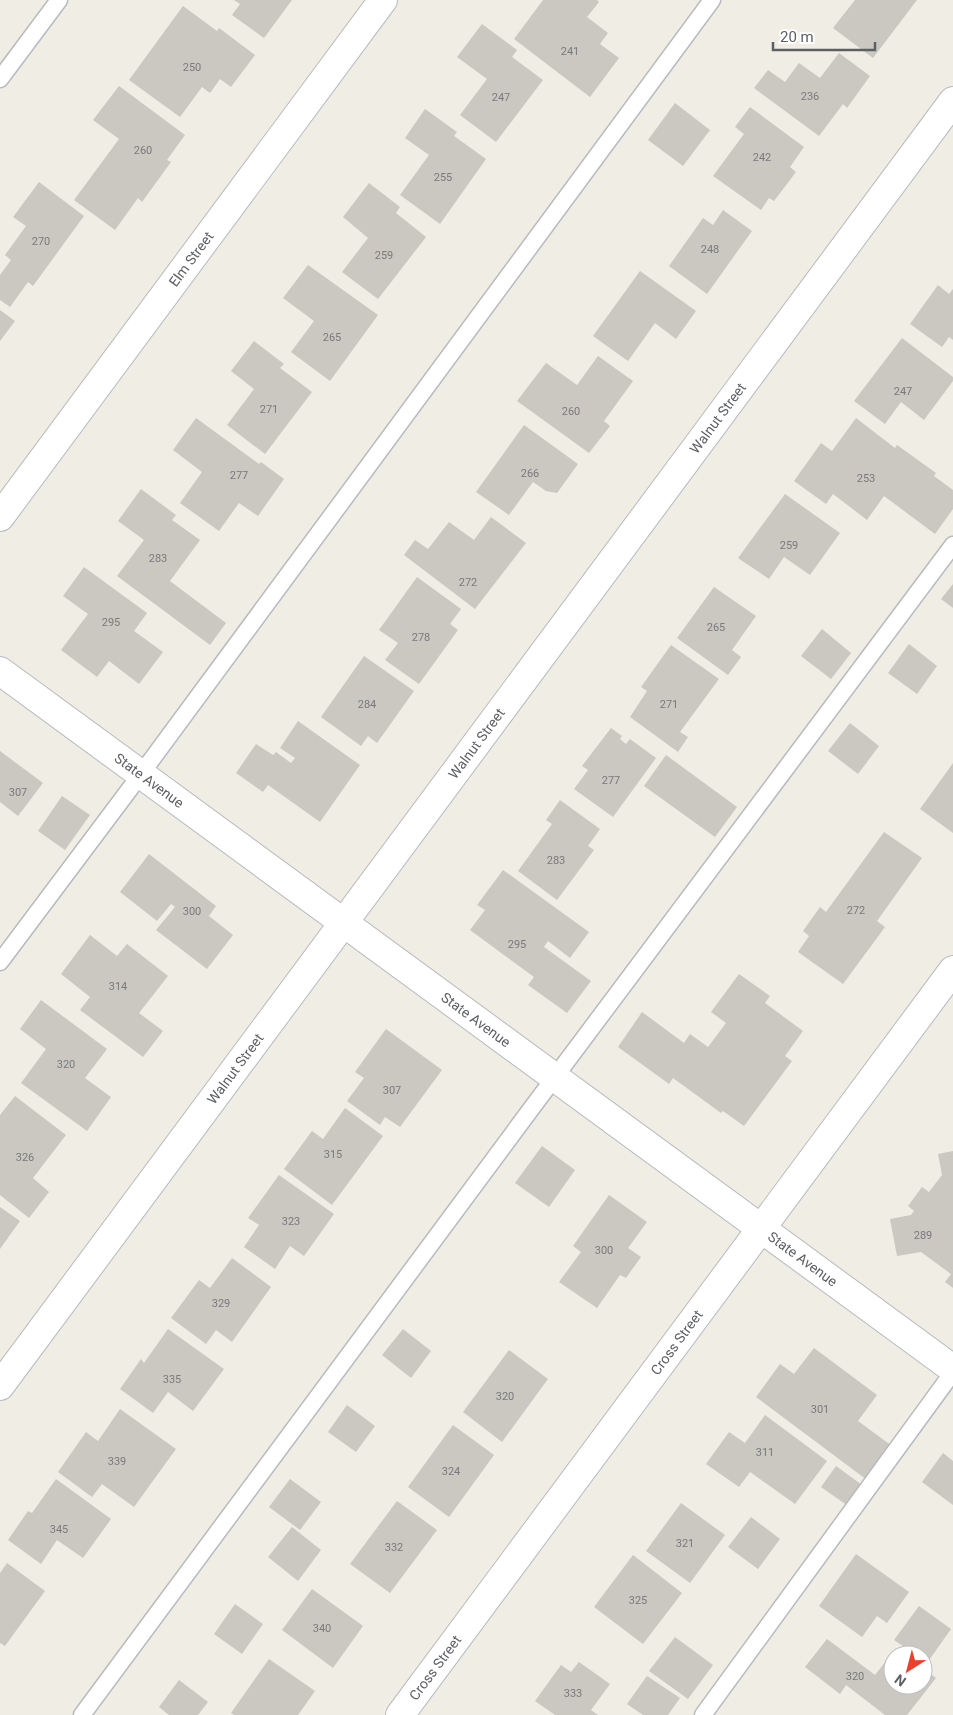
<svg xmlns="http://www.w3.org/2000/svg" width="953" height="1715" viewBox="0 0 953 1715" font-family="Roboto,sans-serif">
<rect width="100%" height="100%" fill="#efede4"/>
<!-- building -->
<g fill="#cac8c1">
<polygon points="234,0 292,0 264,38 232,15 240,4"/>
<polygon points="543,0 597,0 599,2 587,17 608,33 600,44 619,58 590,97 514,39"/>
<polygon points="855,0 917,0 873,58 833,28"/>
<polygon points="183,6 217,31 219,28 255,55 231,87 220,79 210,93 202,87 180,117 129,80"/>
<polygon points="482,24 517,50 512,57 543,80 496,142 460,115 487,79 457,57"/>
<polygon points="839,53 870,76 847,108 843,104 819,136 754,88 768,70 785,82 799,63 820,78"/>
<polygon points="119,86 185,135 167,160 171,162 142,202 138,198 115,230 74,200 119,139 93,120"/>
<polygon points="675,103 710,130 683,166 648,140"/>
<polygon points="750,107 804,147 790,167 796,172 774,201 769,198 761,210 713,176 744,134 735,127"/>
<polygon points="425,109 457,132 454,136 486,159 440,224 400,195 429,155 405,138"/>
<polygon points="39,182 84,216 33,286 28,282 10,307 0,300 0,275 11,260 5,255 26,226 13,217"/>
<polygon points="369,183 400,207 396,213 426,237 378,299 342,272 368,238 343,217"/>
<polygon points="723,210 752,231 707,294 669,266 703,218 713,225"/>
<polygon points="308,265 378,315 330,381 291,352 314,321 283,298"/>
<polygon points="640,271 696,311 676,339 655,323 628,361 593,336"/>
<polygon points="938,285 949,294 953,289 953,340 949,337 942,347 910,324"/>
<polygon points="0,310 15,321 0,341"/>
<polygon points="902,338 953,377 953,381 924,420 901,402 885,424 854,401"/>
<polygon points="254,341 284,364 280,368 312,392 265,454 227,425 254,389 231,371"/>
<polygon points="598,356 633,381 604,421 610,426 589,453 517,401 546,363 577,385"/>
<polygon points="196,418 259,464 261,462 284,479 258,516 239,503 219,531 180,503 202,472 173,450"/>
<polygon points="856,418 895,448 897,445 936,473 934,476 953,490 953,509 935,534 884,496 867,520 833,494 826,504 794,481 821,443 832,451"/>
<polygon points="524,425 578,464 557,493 546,491 533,482 509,515 476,492"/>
<polygon points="141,489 176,515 172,520 200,540 170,581 226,623 210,645 117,576 144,540 118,521"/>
<polygon points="785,494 840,533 810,575 784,557 769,579 738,558"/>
<polygon points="491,517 526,543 475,609 404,555 415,540 428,549 449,522 474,540"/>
<polygon points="84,567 147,613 134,631 163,652 139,684 109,661 97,677 61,650 88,614 63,596"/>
<polygon points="417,577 461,609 450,624 458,630 419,684 385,660 398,643 379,630"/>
<polygon points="953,584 953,608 941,599"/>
<polygon points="714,587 756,616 732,650 741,657 728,675 677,638"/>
<polygon points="822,629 851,653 831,679 801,656"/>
<polygon points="909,644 937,666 917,694 888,673"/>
<polygon points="671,645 719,679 680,732 688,737 678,752 630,717 647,691 641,687"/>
<polygon points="364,656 414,691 377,743 368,736 361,746 321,717"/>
<polygon points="298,721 360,765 320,822 268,785 263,792 236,773 256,744 273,755 276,752 291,763 295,758 280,748"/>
<polygon points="850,723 879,746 858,774 828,751"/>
<polygon points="611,728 622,736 620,739 626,744 630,739 656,758 613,817 574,789 588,770 582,766"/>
<polygon points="0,751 43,783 18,816 0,802"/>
<polygon points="666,755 737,807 715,837 644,786"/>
<polygon points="953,763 953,833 920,809"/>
<polygon points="62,796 90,815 65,850 38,831"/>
<polygon points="560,800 600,829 588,846 594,850 557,900 518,871 552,824 546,820"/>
<polygon points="884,832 922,858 877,921 885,927 843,984 798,952 809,936 803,931 820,907 826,912"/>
<polygon points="149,854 216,906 209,916 233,935 207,969 156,930 175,907 171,904 157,921 120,892"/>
<polygon points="503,870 589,932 570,958 548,941 544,947 591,981 567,1013 528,985 534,977 470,930 485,910 477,905"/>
<polygon points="90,935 117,956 127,944 168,976 139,1013 163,1031 143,1057 80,1010 90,997 61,974"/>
<polygon points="739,974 770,996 765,1003 803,1031 785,1056 792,1061 744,1126 723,1111 721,1113 673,1078 669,1084 618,1047 642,1012 684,1043 690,1034 708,1047 726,1023 711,1012"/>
<polygon points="41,1000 107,1049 85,1078 111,1097 87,1131 21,1083 46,1049 20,1029"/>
<polygon points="386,1029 442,1070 400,1127 385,1117 380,1125 347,1101 364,1078 355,1072"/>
<polygon points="15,1096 66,1135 33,1178 49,1192 29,1218 0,1195 0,1115"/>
<polygon points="345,1108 383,1136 332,1205 284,1169 312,1131 323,1139"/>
<polygon points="542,1146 575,1170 549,1207 515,1183"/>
<polygon points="953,1151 953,1288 945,1282 951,1274 921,1252 897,1256 890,1219 911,1215 914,1211 908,1206 922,1187 929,1192 942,1175 938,1154"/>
<polygon points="279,1175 334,1214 304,1256 290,1246 275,1269 244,1247 259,1225 248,1218"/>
<polygon points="609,1195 647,1222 628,1248 641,1257 626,1278 620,1275 597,1308 559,1282 581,1252 573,1246"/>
<polygon points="0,1207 20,1221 0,1249"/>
<polygon points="232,1258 271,1287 232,1342 216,1330 206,1344 171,1318 199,1280 210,1288"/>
<polygon points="168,1329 224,1369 193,1411 168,1392 153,1413 120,1389 141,1359 144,1363"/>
<polygon points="403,1329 431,1351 411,1378 382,1355"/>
<polygon points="814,1348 877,1395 858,1421 892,1446 867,1480 756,1397 780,1364 794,1374"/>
<polygon points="509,1350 548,1379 502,1442 463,1412"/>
<polygon points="347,1405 375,1426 356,1452 328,1432"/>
<polygon points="120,1409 176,1449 134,1507 102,1484 92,1497 58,1472 86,1432 98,1441"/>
<polygon points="765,1415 827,1461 795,1504 750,1472 739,1487 706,1464 729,1432 745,1443"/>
<polygon points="453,1425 494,1455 449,1517 408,1487"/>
<polygon points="943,1453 953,1461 953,1505 922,1482"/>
<polygon points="836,1466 862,1485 848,1506 821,1487"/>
<polygon points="56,1479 111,1519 83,1558 57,1540 41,1564 8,1540 28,1511 32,1513"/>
<polygon points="290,1479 321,1502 300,1530 269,1507"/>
<polygon points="397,1501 437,1530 390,1593 350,1564"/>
<polygon points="681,1503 725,1535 690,1583 646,1551"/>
<polygon points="751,1517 780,1539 758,1569 728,1547"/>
<polygon points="292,1527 321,1550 298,1581 268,1557"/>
<polygon points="856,1554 909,1592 887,1623 877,1616 862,1637 819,1606"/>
<polygon points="633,1555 682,1593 643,1644 594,1607"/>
<polygon points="7,1563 45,1591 5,1646 0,1643 0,1573"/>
<polygon points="312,1589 363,1626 333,1668 282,1630"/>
<polygon points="235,1604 263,1624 242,1654 214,1634"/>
<polygon points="919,1606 951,1629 927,1663 923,1660 923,1655 916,1655 894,1640"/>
<polygon points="675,1637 713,1665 688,1699 649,1671"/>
<polygon points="827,1639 875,1675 896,1648 906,1655 893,1655 893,1685 923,1685 923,1668 936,1678 907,1715 885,1715 846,1685 840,1694 805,1667"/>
<polygon points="269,1659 315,1691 298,1715 234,1715 231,1713"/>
<polygon points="579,1662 610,1684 591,1710 598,1715 555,1715 535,1701 561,1665 571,1672"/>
<polygon points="647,1676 680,1698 668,1715 643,1715 627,1704"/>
<polygon points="179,1680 208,1702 198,1715 169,1715 159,1707"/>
</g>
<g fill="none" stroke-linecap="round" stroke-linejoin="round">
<!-- service casing -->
<g stroke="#b7babf" stroke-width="19">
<g id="service">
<polyline points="0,79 59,0"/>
<polyline points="0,962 141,774 712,0"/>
<polyline points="82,1715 531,1109 953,545"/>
<polyline points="703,1715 953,1372"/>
</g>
</g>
<!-- minor casing -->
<g stroke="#b7babf" stroke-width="30">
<g id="minor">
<path id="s1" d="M0,517L383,0"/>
<path id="s2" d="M0,671L953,1369"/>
<path id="s3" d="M0,1386L953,101"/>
<path id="s4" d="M400,1715L953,970"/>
</g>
</g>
<!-- service -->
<use href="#service" stroke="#fff" stroke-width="16"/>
<!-- minor -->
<use href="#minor" stroke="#fff" stroke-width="28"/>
</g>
<g text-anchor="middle" stroke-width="5" stroke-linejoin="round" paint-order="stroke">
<!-- number labels -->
<g font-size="11" fill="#787a7c">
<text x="570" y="55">241</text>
<text x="192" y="71">250</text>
<text x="810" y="100">236</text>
<text x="501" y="101">247</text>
<text x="143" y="154">260</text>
<text x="762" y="161">242</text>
<text x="443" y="181">255</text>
<text x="41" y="245">270</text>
<text x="710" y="253">248</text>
<text x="384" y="259">259</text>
<text x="332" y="341">265</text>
<text x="903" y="395">247</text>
<text x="269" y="413">271</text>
<text x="571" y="415">260</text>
<text x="530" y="477">266</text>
<text x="239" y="479">277</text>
<text x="866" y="482">253</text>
<text x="789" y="549">259</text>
<text x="158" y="562">283</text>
<text x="468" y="586">272</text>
<text x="111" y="626">295</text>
<text x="716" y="631">265</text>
<text x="421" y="641">278</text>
<text x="367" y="708">284</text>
<text x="669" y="708">271</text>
<text x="611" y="784">277</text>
<text x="18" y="796">307</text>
<text x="556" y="864">283</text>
<text x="856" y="914">272</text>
<text x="192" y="915">300</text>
<text x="517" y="948">295</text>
<text x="118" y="990">314</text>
<text x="66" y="1068">320</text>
<text x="392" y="1094">307</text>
<text x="333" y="1158">315</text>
<text x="25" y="1161">326</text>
<text x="291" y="1225">323</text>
<text x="923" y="1239">289</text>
<text x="604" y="1254">300</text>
<text x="221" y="1307">329</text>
<text x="172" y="1383">335</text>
<text x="505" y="1400">320</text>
<text x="820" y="1413">301</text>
<text x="765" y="1456">311</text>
<text x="117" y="1465">339</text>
<text x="451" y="1475">324</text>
<text x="59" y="1533">345</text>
<text x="685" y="1547">321</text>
<text x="394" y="1551">332</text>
<text x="638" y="1604">325</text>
<text x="322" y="1632">340</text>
<text x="855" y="1680">320</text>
<text x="573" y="1697">333</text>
</g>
<!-- street labels -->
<g font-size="14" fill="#5c6065" stroke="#fff">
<text dy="5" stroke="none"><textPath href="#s1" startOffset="321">Elm Street</textPath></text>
<text dy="5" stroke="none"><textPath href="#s3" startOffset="1205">Walnut Street</textPath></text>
<text dy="5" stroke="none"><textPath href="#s3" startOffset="800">Walnut Street</textPath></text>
<text dy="5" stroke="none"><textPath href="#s2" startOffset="185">State Avenue</textPath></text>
<text dy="5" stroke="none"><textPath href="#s2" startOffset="590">State Avenue</textPath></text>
<text dy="5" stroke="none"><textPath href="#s3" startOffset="395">Walnut Street</textPath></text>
<text dy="5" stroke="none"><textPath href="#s2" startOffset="995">State Avenue</textPath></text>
<text dy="5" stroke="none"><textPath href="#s4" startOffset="464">Cross Street</textPath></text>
<text dy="5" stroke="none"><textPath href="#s4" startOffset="59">Cross Street</textPath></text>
</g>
</g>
<!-- north arrow -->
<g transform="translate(908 1670) rotate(216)"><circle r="24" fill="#ffffff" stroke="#bebfc1"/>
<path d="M0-4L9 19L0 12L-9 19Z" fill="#ed3f2c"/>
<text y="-8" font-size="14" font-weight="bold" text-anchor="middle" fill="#5c6065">N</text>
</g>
<!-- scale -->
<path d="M773 42v8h102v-8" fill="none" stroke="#5c6065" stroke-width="2.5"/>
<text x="780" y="42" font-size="15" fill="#5c6065" stroke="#ffffff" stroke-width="4" paint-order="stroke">20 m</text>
</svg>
